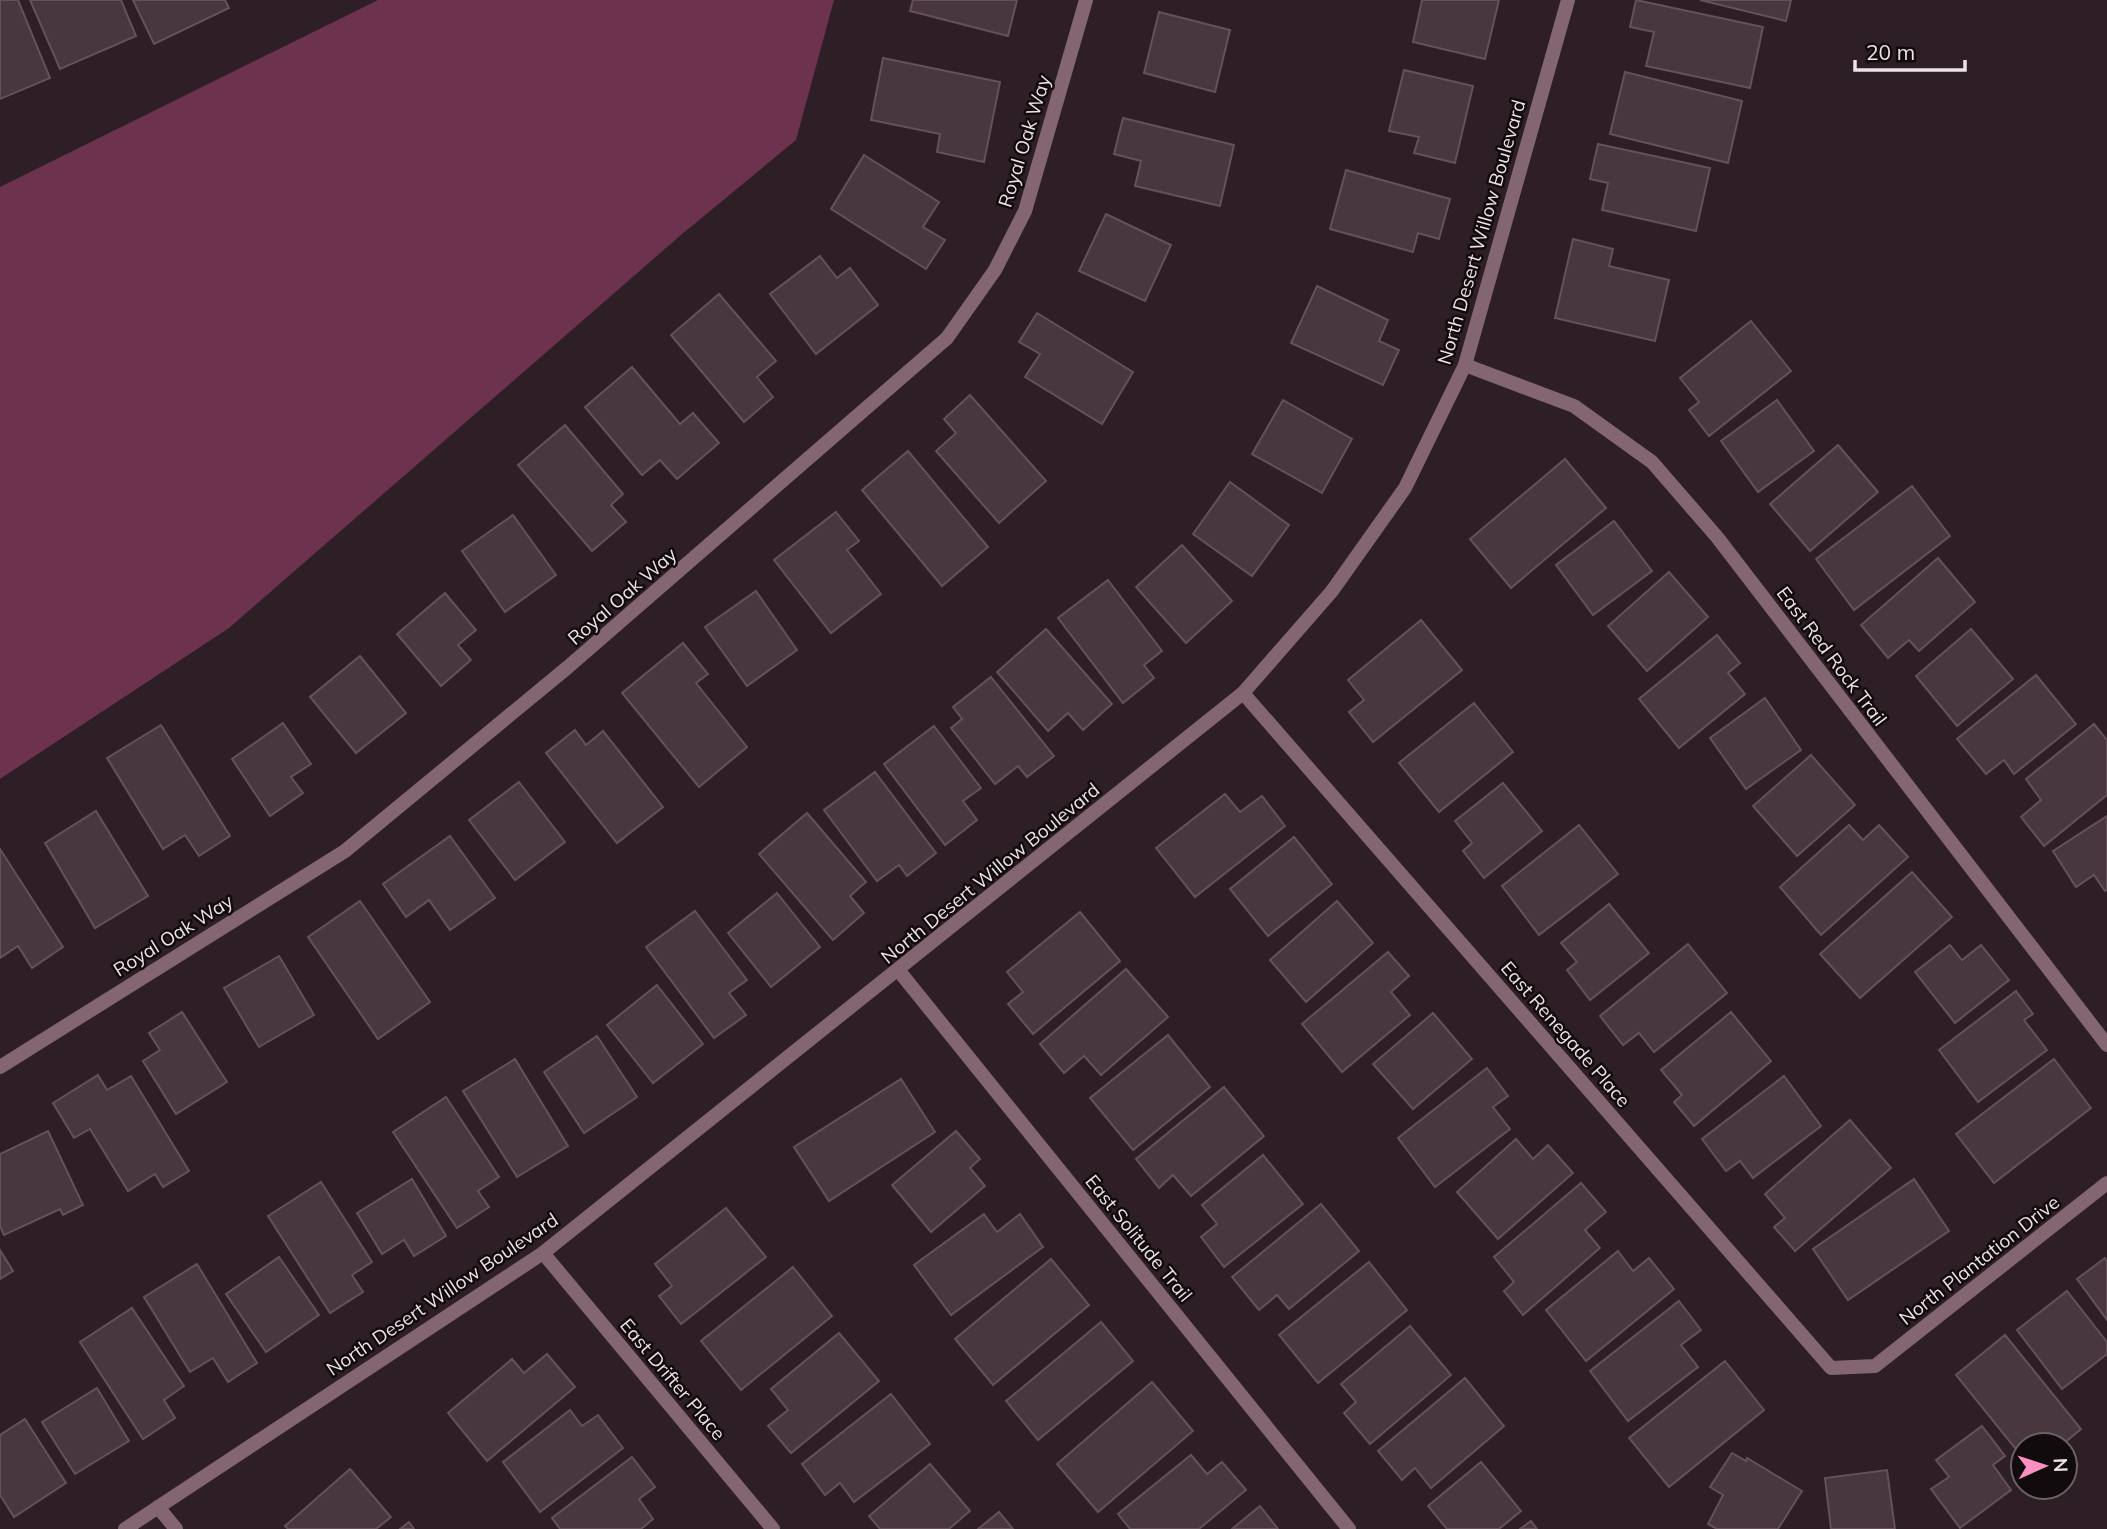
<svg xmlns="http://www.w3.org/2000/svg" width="2107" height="1529" viewBox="0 0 2107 1529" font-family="Mulish,sans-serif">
<rect width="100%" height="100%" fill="#2e1e25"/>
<!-- green -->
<polygon fill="#6c324e" points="378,0 834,0 796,140 681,235 229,628 0,779 0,187"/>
<!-- building -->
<g fill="#49373f" stroke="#645159" stroke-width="2">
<polygon points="0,0 18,0 50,78 0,99"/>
<polygon points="30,0 121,0 136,36 60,69"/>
<polygon points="133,0 225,0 229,8 154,44"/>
<polygon points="913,0 1017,0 1008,36 910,11"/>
<polygon points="1422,0 1499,0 1485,59 1413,42"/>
<polygon points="1636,0 1763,27 1750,88 1646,66 1654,32 1630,27"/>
<polygon points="1700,0 1791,0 1786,21"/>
<polygon points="1159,12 1230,30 1215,92 1144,73"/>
<polygon points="883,58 1000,82 984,162 937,152 940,134 871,120"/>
<polygon points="1404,70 1473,86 1455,163 1414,153 1419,137 1389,131"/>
<polygon points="1625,72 1742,101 1728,163 1610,134"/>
<polygon points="1123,118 1234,145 1220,206 1135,186 1141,161 1114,154"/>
<polygon points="1598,144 1710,168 1696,231 1602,210 1608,183 1590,179"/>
<polygon points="864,155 939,202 923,227 945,240 926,269 831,209"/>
<polygon points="1346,170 1450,199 1439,239 1418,233 1413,252 1330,229"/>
<polygon points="1106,214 1171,245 1145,301 1079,271"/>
<polygon points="1573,239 1613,249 1609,266 1669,280 1655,341 1555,318"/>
<polygon points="820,256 837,278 850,268 878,305 816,354 770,294"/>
<polygon points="1317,286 1388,320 1379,341 1399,350 1383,385 1291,343"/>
<polygon points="719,294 776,361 757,377 773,397 744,422 671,335"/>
<polygon points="1037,313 1133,372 1102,424 1025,377 1040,354 1019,342"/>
<polygon points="1751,321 1791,371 1709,436 1689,410 1699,402 1680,378"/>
<polygon points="632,367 680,424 693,413 719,443 677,479 660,460 642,475 585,407"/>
<polygon points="970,395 1046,481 999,523 936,451 956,433 944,419"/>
<polygon points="1283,400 1352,439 1322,493 1252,454"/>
<polygon points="1777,400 1814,451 1758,492 1721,441"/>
<polygon points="565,425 623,494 611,505 626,522 592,551 518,465"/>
<polygon points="1838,445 1878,492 1810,551 1770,504"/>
<polygon points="908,451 988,547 942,586 862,490"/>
<polygon points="1565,459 1606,508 1511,588 1470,539"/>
<polygon points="1230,482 1289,525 1252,576 1193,534"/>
<polygon points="1912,486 1950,536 1854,610 1816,559"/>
<polygon points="836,512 859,541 847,550 881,594 831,633 774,560"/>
<polygon points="513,515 556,575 505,612 462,551"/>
<polygon points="1614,521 1652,571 1593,615 1556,565"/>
<polygon points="1182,545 1232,601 1186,643 1136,587"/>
<polygon points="1938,558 1975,602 1919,651 1909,640 1888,658 1861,625"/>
<polygon points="1669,572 1708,617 1647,671 1608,626"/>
<polygon points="1108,580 1162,651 1144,665 1154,678 1123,703 1058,618"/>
<polygon points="756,591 797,650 747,686 705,627"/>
<polygon points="445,593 476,630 458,645 471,660 441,686 397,634"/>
<polygon points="1421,620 1462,670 1373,742 1349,712 1364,700 1348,680"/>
<polygon points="1046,629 1112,704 1083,730 1068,713 1048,731 997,672"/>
<polygon points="1971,629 2013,679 1957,726 1916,676"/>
<polygon points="1717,635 1740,663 1728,673 1745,694 1679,748 1639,699"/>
<polygon points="683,643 708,674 696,683 747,747 699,787 622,693"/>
<polygon points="360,656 406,713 356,753 310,697"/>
<polygon points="2036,675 2076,724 2014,774 2004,760 1986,774 1957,739"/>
<polygon points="991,677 1054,756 1027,777 1018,766 995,784 951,728 962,719 953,707"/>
<polygon points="1765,698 1801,750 1746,789 1710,738"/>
<polygon points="1474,703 1513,752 1439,812 1399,763"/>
<polygon points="283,723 311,764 291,777 303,793 270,816 232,759"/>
<polygon points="2094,724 2107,740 2107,795 2044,846 2021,817 2041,800 2026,779"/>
<polygon points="161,725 230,836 199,856 185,835 163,849 107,758"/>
<polygon points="934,726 981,788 963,801 977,820 945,845 884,764"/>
<polygon points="575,730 586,745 603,731 663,807 617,843 546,753"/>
<polygon points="1811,755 1855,805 1797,856 1753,806"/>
<polygon points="875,772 936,853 907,876 899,865 877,881 824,810"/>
<polygon points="519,782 565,842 515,880 469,820"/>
<polygon points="1503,783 1542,831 1484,878 1463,851 1472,843 1455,821"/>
<polygon points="1225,794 1240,812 1262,796 1285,826 1195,897 1156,848"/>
<polygon points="96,811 148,896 95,928 45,843"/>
<polygon points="807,813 866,882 850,896 864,913 833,940 759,854"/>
<polygon points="2107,816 2107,890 2105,891 2094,875 2076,887 2053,851"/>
<polygon points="1579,825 1618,874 1539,935 1502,886"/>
<polygon points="1849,825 1863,840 1879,825 1908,857 1821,935 1780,887"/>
<polygon points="450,836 495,898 450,930 429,900 406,917 383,884"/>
<polygon points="1294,837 1332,884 1268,936 1230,889"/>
<polygon points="0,849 63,947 32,968 18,946 0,958"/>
<polygon points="1912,872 1952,917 1860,998 1820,954"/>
<polygon points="777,893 820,947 771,987 728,933"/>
<polygon points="360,901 430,1002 378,1039 308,937"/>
<polygon points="1337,901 1373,943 1306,1002 1270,960"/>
<polygon points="1609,904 1649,953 1590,1000 1567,970 1577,962 1561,943"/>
<polygon points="695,911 747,980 729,993 746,1015 714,1038 646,947"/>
<polygon points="1080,912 1120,961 1033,1034 1008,1004 1023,992 1007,972"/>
<polygon points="1688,944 1727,993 1654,1052 1639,1033 1623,1045 1600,1016"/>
<polygon points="1950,945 1962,960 1981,945 2009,980 1955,1023 1915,972"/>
<polygon points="1388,952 1409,976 1391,992 1410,1015 1342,1072 1302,1024"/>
<polygon points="279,956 314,1015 259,1047 224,988"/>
<polygon points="1126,969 1168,1017 1101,1075 1084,1056 1064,1073 1040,1044"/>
<polygon points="657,985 703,1044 653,1083 607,1025"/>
<polygon points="2016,991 2033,1014 2024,1020 2047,1050 1978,1102 1939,1050"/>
<polygon points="182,1012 227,1082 176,1114 143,1061 160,1050 149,1033"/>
<polygon points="1731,1012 1771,1061 1694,1126 1674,1102 1682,1095 1661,1070"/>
<polygon points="1433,1013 1472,1059 1413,1109 1373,1064"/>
<polygon points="1168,1035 1210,1087 1133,1150 1090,1098"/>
<polygon points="597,1036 637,1097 584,1133 544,1072"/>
<polygon points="515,1059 568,1146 517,1177 463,1091"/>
<polygon points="2054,1059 2091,1108 1994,1183 1956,1134"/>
<polygon points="1487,1068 1508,1096 1493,1107 1510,1129 1435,1187 1398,1138"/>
<polygon points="98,1075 107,1090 131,1076 189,1171 163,1187 155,1174 128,1191 90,1129 74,1138 53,1103"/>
<polygon points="1784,1076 1821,1126 1753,1178 1740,1161 1726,1171 1702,1139"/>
<polygon points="901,1079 935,1132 829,1201 794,1147"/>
<polygon points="1224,1087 1264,1136 1191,1196 1173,1175 1159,1188 1136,1159"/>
<polygon points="446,1097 499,1177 478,1191 489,1207 457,1228 393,1132"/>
<polygon points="1850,1120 1891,1168 1795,1251 1774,1227 1785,1218 1765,1194"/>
<polygon points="48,1131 83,1205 63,1215 60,1209 4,1235 0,1226 0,1154"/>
<polygon points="956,1131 980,1159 970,1168 985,1186 931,1232 892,1185"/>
<polygon points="1516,1139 1533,1159 1548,1145 1573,1173 1498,1239 1457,1192"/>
<polygon points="1263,1155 1303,1204 1224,1267 1201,1237 1217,1224 1202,1205"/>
<polygon points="412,1179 446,1236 414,1256 404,1240 382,1254 357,1213"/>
<polygon points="1914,1179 1949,1231 1848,1300 1813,1249"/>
<polygon points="321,1182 372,1262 352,1275 363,1292 330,1313 268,1216"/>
<polygon points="1581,1183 1606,1212 1585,1230 1600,1248 1523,1315 1504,1291 1514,1282 1494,1257"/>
<polygon points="1321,1204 1359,1251 1289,1309 1277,1295 1259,1310 1232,1277"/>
<polygon points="726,1208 766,1257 681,1324 659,1296 672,1286 655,1264"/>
<polygon points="984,1214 997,1232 1020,1214 1043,1247 951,1315 914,1265"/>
<polygon points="0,1250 13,1271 0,1279"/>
<polygon points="1618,1251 1633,1271 1649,1258 1674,1289 1586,1361 1546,1310"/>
<polygon points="279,1257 319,1315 266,1352 226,1294"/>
<polygon points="2105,1258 2107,1262 2107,1320 2077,1279"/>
<polygon points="1051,1259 1089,1305 993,1385 955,1339"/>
<polygon points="1369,1262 1407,1310 1318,1383 1279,1335"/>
<polygon points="197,1264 257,1363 228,1382 213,1358 190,1372 144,1297"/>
<polygon points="793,1267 832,1316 741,1390 701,1341"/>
<polygon points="2067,1291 2107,1342 2107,1354 2062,1389 2017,1330"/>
<polygon points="1679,1301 1701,1330 1681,1345 1698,1367 1628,1421 1590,1371"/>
<polygon points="132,1308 184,1386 164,1400 175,1418 143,1439 80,1342"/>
<polygon points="1101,1322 1133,1361 1038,1440 1006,1401"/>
<polygon points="1410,1326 1451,1375 1370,1444 1344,1413 1356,1402 1341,1384"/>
<polygon points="839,1333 879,1381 791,1453 768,1426 788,1410 771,1389"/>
<polygon points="2005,1335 2081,1429 2062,1445 2023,1445 2023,1458 1956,1375"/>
<polygon points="547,1354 575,1387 487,1461 448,1413 512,1359 524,1373"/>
<polygon points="1725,1361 1764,1410 1669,1487 1629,1438"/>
<polygon points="1465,1378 1504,1426 1431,1488 1415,1468 1402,1480 1378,1451"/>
<polygon points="1152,1382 1193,1431 1098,1512 1057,1464"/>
<polygon points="97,1388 129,1441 75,1474 42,1422"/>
<polygon points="891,1394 930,1444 854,1502 840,1483 825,1495 802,1464"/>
<polygon points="570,1410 582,1426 598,1415 623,1448 540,1512 503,1462"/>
<polygon points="25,1419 66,1483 14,1517 0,1495 0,1435"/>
<polygon points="1982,1426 2005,1456 1993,1465 2011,1490 1960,1528 1931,1489 1949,1477 1936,1460"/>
<polygon points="1732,1453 1746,1461 1747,1458 1802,1491 1778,1529 1717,1529 1708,1524 1723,1495 1710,1487"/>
<polygon points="1191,1455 1207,1474 1222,1462 1246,1490 1199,1529 1130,1529 1118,1514"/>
<polygon points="632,1457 655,1487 639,1499 653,1519 641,1529 560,1529 552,1518"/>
<polygon points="1481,1462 1521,1511 1499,1529 1447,1529 1428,1506"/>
<polygon points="930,1464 970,1511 949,1529 880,1529 869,1516"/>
<polygon points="350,1469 391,1517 376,1529 288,1529 285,1526"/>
<polygon points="1887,1470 1895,1529 1831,1529 1825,1478"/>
<polygon points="1260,1506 1278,1529 1232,1529"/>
<polygon points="999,1512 1013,1529 978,1529"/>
<polygon points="1531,1521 1537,1529 1520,1529"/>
<polygon points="409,1522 414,1529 400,1529"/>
</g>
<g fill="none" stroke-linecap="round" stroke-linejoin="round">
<!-- street -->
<g stroke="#846673" stroke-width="14">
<polyline points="1465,365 1574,406 1652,462 1717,537 2107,1045"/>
<polyline points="1243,693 1831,1368 1875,1366 2107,1183"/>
<polyline points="899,971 1349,1529"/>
<polyline points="0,1067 345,851 568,667 947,338 995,270 1025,211 1086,0"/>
<polyline points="543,1253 773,1529"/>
<polyline points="158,1507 176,1529"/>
<polyline points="125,1529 543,1253 1243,693 1332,591 1405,488 1465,365 1568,0"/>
</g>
</g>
<g text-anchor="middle" stroke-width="5" stroke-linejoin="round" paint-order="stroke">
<!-- street labels -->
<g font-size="19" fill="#ede2e7" stroke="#120b0e">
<text transform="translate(1024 141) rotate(-73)" y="7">Royal Oak Way</text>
<text transform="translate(1481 232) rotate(-74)" y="7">North Desert Willow Boulevard</text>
<text transform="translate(622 596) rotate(-41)" y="7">Royal Oak Way</text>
<text transform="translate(1832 656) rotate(53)" y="7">East Red Rock Trail</text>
<text transform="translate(990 873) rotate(-39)" y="7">North Desert Willow Boulevard</text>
<text transform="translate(173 935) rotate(-32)" y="7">Royal Oak Way</text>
<text transform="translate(1566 1034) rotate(49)" y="7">East Renegade Place</text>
<text transform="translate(1139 1238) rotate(51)" y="7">East Solitude Trail</text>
<text transform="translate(1979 1260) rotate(-38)" y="7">North Plantation Drive</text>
<text transform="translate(442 1294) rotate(-34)" y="7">North Desert Willow Boulevard</text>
<text transform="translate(673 1379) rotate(50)" y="7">East Drifter Place</text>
</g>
</g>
<!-- north arrow -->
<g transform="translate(2044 1466) rotate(87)"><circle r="33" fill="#120b0e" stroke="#6a6165" stroke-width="2"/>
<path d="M0-5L12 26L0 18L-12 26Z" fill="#fc8fc2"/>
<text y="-10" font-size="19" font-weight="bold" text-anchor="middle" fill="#ede2e7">N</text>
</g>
<!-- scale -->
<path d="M1855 60v10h110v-10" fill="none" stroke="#ede2e7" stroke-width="3.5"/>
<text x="1866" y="60" font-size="21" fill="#ede2e7" stroke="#120b0e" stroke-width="5" paint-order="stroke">20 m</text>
</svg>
